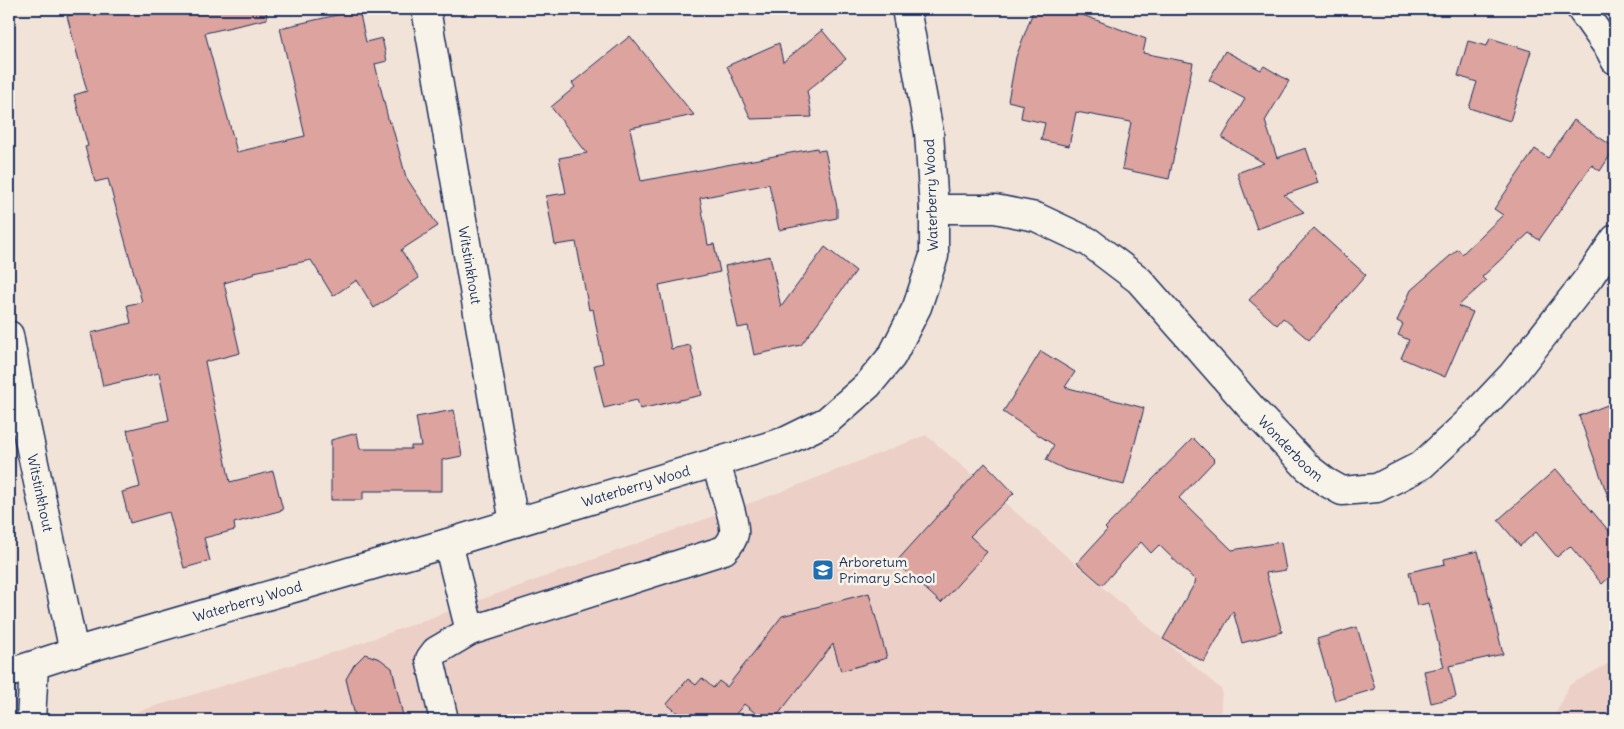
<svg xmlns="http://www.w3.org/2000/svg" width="1624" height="729" viewBox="0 0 1624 729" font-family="Delius,sans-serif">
<rect width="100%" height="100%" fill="#f2e3d9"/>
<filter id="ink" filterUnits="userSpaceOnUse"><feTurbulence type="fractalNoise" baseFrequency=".02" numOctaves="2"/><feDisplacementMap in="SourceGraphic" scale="10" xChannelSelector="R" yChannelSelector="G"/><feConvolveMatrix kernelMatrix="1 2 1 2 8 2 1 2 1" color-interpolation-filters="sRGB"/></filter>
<g filter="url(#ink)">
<!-- built -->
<g fill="#ecd0c7">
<polygon points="926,435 1222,690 1220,720 109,720 344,649 783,491"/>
<polygon points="1615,660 1615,720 1553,720 1569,685"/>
</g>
<!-- building -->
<g fill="#dda39e" stroke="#1b2f5e">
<polygon points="97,9 266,9 267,19 205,33 237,152 305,136 280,28 359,10 366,42 382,38 387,61 375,64 389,123 391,122 406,177 438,226 401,250 419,278 374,308 357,280 333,296 311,260 254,272 255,274 224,283 240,353 205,362 230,482 273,471 283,510 234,523 235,530 204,538 210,561 184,568 169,512 130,523 122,492 140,487 127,430 169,420 159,373 103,386 91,333 131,323 127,305 142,302 108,179 95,182 85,147 88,146 74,95 87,91 67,16"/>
<polygon points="1034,9 1067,9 1146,39 1143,53 1193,63 1169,179 1122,169 1131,122 1076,112 1069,146 1041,140 1045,123 1021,118 1023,105 1008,101 1016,57"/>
<polygon points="822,30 846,59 807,91 812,117 751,119 727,66 779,43 783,62"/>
<polygon points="630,36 694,115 630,128 641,181 817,148 818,151 825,150 837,207 837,218 779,230 769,184 700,198 708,245 714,244 720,272 659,285 671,349 690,345 702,395 640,409 637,400 604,408 594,365 603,363 593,309 589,310 576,242 555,245 546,196 566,193 559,158 587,153 551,107 575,87 572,83"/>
<polygon points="1490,38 1531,51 1510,121 1469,108 1477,82 1458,76 1468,41 1487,46"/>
<polygon points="1225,51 1261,70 1264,66 1289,81 1265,121 1277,158 1306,148 1318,183 1284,195 1304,212 1257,229 1237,173 1264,163 1222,138 1245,99 1209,80"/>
<polygon points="1574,120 1615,148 1600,171 1592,165 1539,240 1529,233 1482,277 1486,281 1458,306 1473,312 1445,377 1401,358 1409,340 1398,335 1403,324 1397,321 1411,290 1458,249 1462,254 1503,215 1494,209 1535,149 1548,158"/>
<polygon points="1314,228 1366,275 1309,340 1283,318 1277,325 1249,300"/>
<polygon points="825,247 856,271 801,345 754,355 748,326 738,328 725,266 770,256 781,307"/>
<polygon points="1041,351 1075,372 1065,387 1144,408 1124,485 1064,469 1046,460 1054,445 1003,412"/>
<polygon points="1615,402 1615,507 1612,508 1579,416"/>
<polygon points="454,410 462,456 442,460 442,491 363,491 363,500 331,500 331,440 357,433 360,449 411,449 411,446 421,446 416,417"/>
<polygon points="1193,438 1215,460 1179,498 1232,550 1281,542 1286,570 1266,573 1282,632 1242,643 1233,611 1204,662 1163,639 1196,581 1159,545 1151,553 1141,542 1102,585 1077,563 1107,530 1105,528"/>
<polygon points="985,463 1014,493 970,536 987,552 941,603 896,562"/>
<polygon points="1556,469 1615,538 1615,572 1602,584 1570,546 1557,557 1536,532 1520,546 1498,520"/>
<polygon points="1478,551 1503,654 1449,666 1456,697 1431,703 1424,671 1444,667 1428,603 1417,606 1409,572 1445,564 1444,559"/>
<polygon points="869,593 887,658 841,671 833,644 774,720 764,720 744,704 731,720 686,720 667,704 688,679 696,685 702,678 713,688 719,681 727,687 782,616"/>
<polygon points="1357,627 1375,689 1335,701 1317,639"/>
<polygon points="365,654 380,659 392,668 404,720 356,720 346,679 354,665"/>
</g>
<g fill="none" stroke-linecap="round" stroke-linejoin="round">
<!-- minor casing -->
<g stroke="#1b2f5e" stroke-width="31">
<g id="minor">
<path id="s1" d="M426,9L514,523"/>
<polyline points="1581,9 1610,50 1615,60"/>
<path id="s2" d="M934,209H995L1036,217L1089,242L1139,280L1254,411L1308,468L1326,482L1342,491L1377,488L1422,465L1465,425L1513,374L1590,276L1615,239"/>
<path id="s3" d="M9,335L20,397L74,652"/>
<polyline points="448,543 470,631"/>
<path id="s4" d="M9,673L74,652L448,543L786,441L827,421L868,385L892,356L917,307L934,256V209L929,132L906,9"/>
<polyline points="31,720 34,666"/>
<path d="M444,720L430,659L436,651L470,631L724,550C728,546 733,540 734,534C736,520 720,478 715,462"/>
</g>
</g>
<!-- minor -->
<use href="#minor" stroke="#f7f3e8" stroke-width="28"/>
</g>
</g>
<!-- icons -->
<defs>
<g id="school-square" transform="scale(1.125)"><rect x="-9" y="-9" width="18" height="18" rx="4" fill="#1f6fb2" stroke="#f7f3e8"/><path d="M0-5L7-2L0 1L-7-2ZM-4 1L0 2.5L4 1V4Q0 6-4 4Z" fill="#fff"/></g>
</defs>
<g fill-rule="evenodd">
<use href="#school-square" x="823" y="570"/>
</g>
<g text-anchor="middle" stroke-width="5" stroke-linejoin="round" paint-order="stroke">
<!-- street labels -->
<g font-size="14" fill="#1b2f5e" stroke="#f7f3e8">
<text transform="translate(931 195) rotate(-92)" y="5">Waterberry Wood</text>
<text dy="5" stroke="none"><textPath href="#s1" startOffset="260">Witstinkhout</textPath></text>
<text dy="5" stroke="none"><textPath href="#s2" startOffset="451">Wonderboom</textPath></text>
<text dy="5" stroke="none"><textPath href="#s4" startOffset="654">Waterberry Wood</textPath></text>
<text dy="5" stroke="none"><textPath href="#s3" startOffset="161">Witstinkhout</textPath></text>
<text dy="5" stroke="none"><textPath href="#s4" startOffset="249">Waterberry Wood</textPath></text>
</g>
<!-- poi labels -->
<g font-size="14" fill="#1b2f5e" stroke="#f7f3e8" text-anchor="start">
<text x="839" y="567">Arboretum<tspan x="839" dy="16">Primary School</tspan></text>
</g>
</g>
<!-- margin -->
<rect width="1624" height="729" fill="none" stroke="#f7f3e8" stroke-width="30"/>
<rect x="15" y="15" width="1594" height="699" fill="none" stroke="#1b2f5e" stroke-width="2" filter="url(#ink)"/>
</svg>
